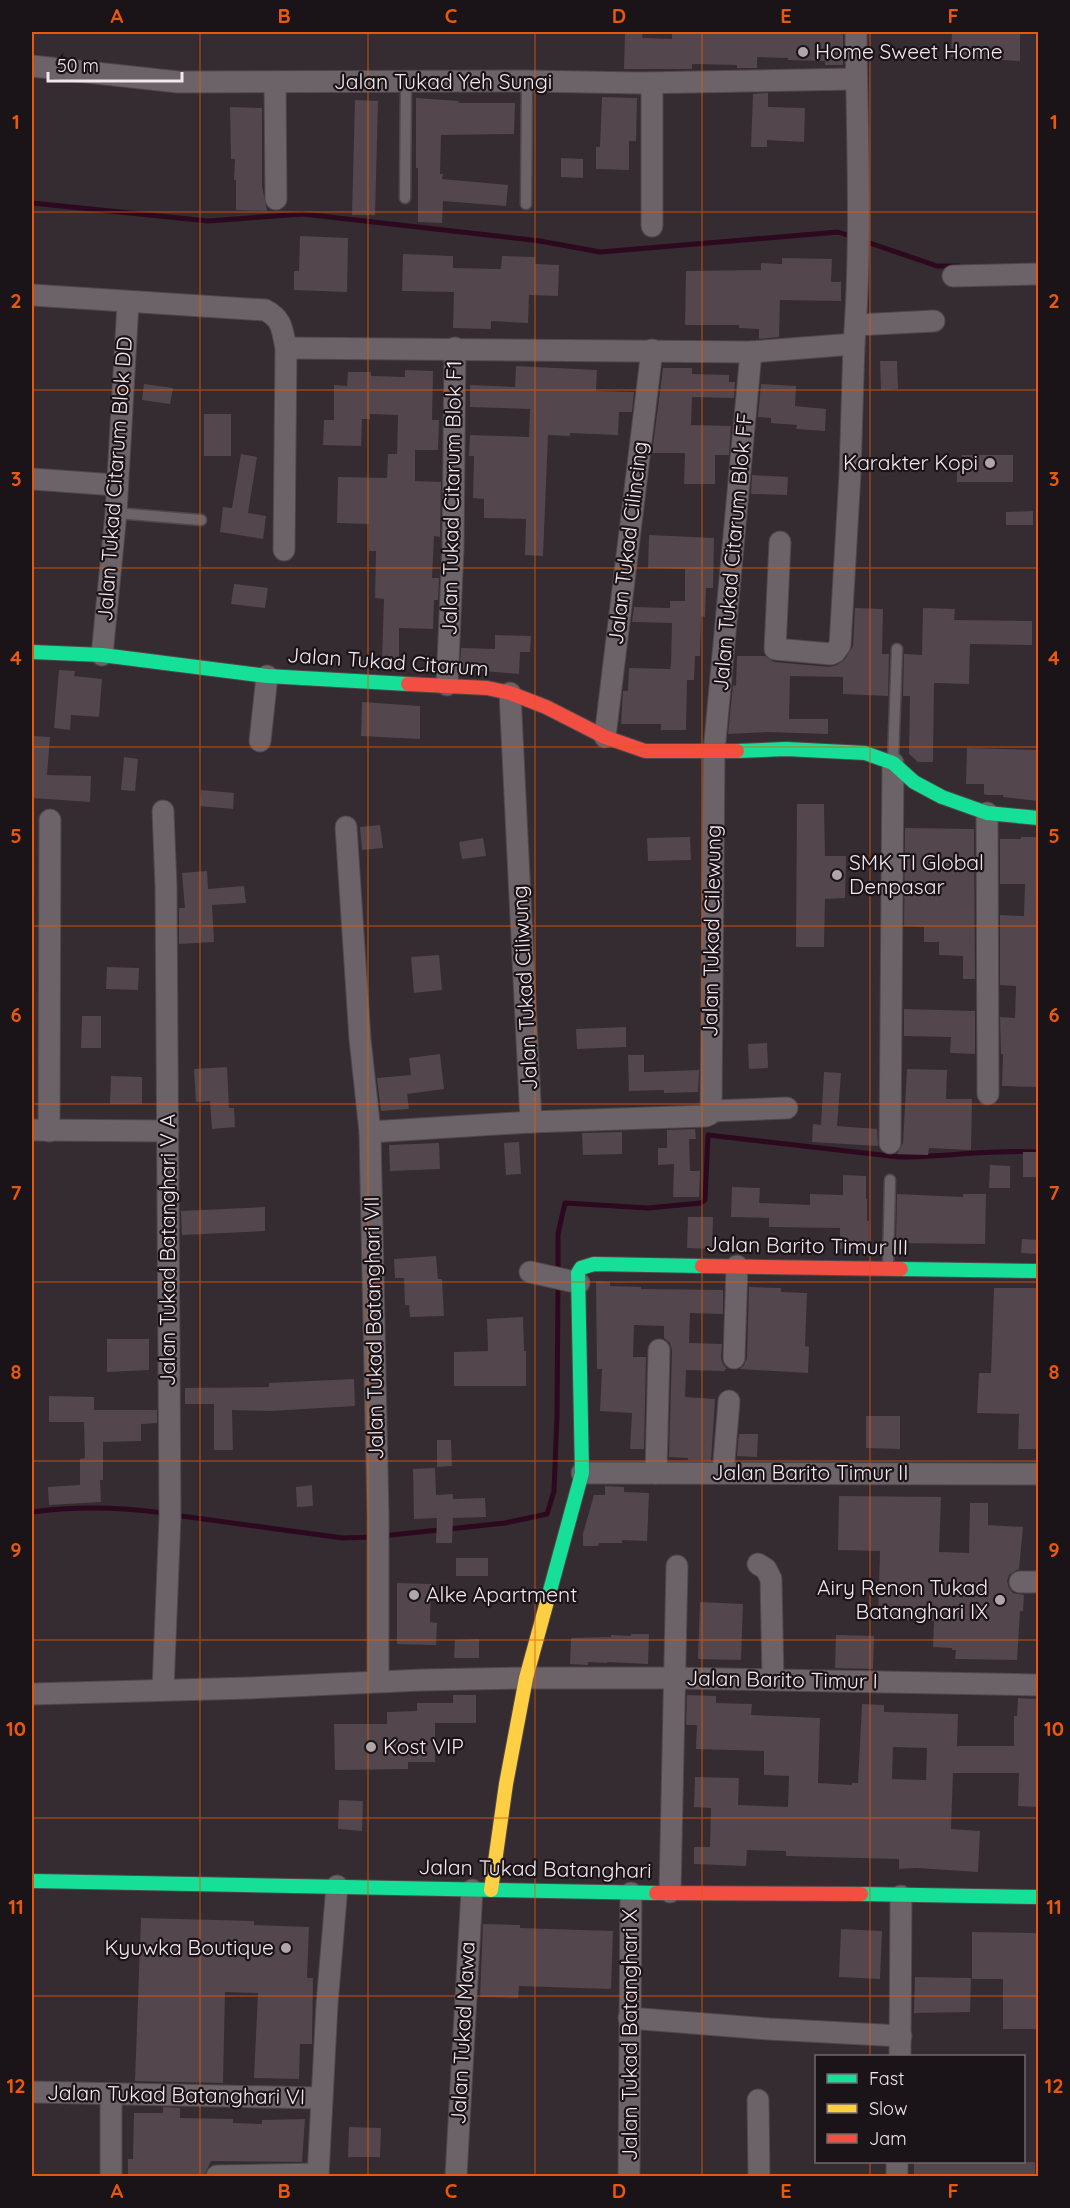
<svg xmlns="http://www.w3.org/2000/svg" width="1070" height="2208" viewBox="0 0 1070 2208" font-family="Quicksand,sans-serif">
<rect width="100%" height="100%" fill="#342c30"/>
<g fill="none" stroke-linecap="round" stroke-linejoin="round">
<!-- stream -->
<g stroke="#2c091f" stroke-width="5">
<polyline points="32,203 208,221 303,214 540,241 600,252 838,232 853,237"/>
<polyline points="864,241 937,266 959,266"/>
<path d="M558,1274V1234L565,1203L648,1208L701,1203L705,1200L708,1135L899,1157C945,1157 992,1149 1038,1152"/>
<path d="M32,1512C75,1506 121,1507 164,1513"/>
<polyline points="174,1515 343,1538 373,1537"/>
<polyline points="382,1536 505,1523 547,1514 554,1491 557,1416 558,1283"/>
</g>
</g>
<!-- building -->
<g fill="#53464d" fill-rule="evenodd">
<polygon points="625,32 643,32 642,38 672,39 672,32 843,32 843,65 825,65 825,61 788,60 788,58 757,57 757,68 737,68 737,65 692,64 692,69 624,69"/>
<polygon points="952,32 992,33 992,32 1020,32 1020,61 951,57"/>
<polygon points="768,93 768,107 805,108 804,142 767,140 767,147 751,147 753,94"/>
<polygon points="602,97 637,98 636,141 629,141 629,170 596,169 596,147 600,147"/>
<polygon points="416,98 459,101 458,103 515,103 514,134 441,135 440,174 443,174 442,179 508,185 506,206 443,201 442,223 418,222 418,168 416,168"/>
<polygon points="355,100 378,101 375,215 352,215"/>
<polygon points="230,107 262,108 262,186 267,211 236,210 236,180 234,180 235,159 231,159"/>
<polygon points="561,158 583,159 583,178 561,177"/>
<polygon points="300,236 348,238 347,292 294,290 294,271 299,271"/>
<polygon points="403,254 453,256 453,268 501,269 502,256 535,257 535,264 559,265 558,296 529,295 528,323 491,321 491,329 453,328 454,292 402,291"/>
<polygon points="782,258 832,259 831,282 841,282 841,301 780,300 779,337 759,339 759,329 739,328 739,325 685,325 686,271 761,270 761,263 782,264"/>
<polygon points="880,361 897,361 898,389 881,390"/>
<polygon points="516,366 597,370 596,391 634,392 632,412 619,412 618,435 570,433 570,436 548,435 543,556 525,555 526,519 484,518 484,499 473,498 474,456 469,456 470,435 529,437 530,409 470,407 470,385 515,387"/>
<polygon points="663,368 692,368 692,374 729,375 729,382 735,382 734,398 692,397 691,425 731,426 729,455 715,455 715,484 684,484 685,453 652,453"/>
<polygon points="405,370 433,371 432,420 439,420 438,450 415,450 415,481 441,482 440,537 434,536 432,578 439,578 438,600 434,600 433,629 399,628 399,658 404,659 404,666 361,664 362,660 382,660 384,599 375,598 376,551 369,551 369,524 337,523 338,477 387,478 388,454 397,454 398,415 370,414 370,419 362,419 361,446 323,445 324,420 334,420 334,385 347,386 348,372 371,372 371,376 405,377"/>
<polygon points="144,384 173,388 170,404 142,400"/>
<polygon points="761,384 796,386 795,406 826,409 825,431 796,429 797,425 771,423 771,418 758,417"/>
<rect x="204" y="414" width="27" height="42"/>
<polygon points="241,454 257,457 248,513 266,516 263,539 220,532 223,507 232,508"/>
<polygon points="962,455 1013,455 1013,482 957,482 957,460 962,460"/>
<polygon points="752,475 788,477 787,495 751,494"/>
<polygon points="1033,511 1033,525 1006,525 1006,512"/>
<polygon points="649,535 714,538 713,588 706,588 705,617 701,616 700,656 695,656 694,680 687,680 686,730 661,730 661,724 621,724 623,691 628,691 629,668 670,669 671,665 672,623 632,622 634,607 670,608 670,601 685,601 685,569 648,568"/>
<polygon points="234,584 268,588 265,608 231,604"/>
<polygon points="855,608 883,609 882,654 889,654 888,696 843,694 843,677 790,676 789,719 828,719 828,734 767,732 728,734 733,685 736,686 737,656 765,656 774,662 830,667 837,665 845,659 853,646"/>
<polygon points="923,608 955,609 954,620 1032,621 1032,645 970,644 969,684 934,683 933,762 918,762 909,754 910,696 903,696 904,654 922,655"/>
<polygon points="495,635 531,636 530,652 520,652 519,674 460,669 461,648 495,649"/>
<polygon points="59,670 75,671 74,676 102,679 99,717 71,715 70,730 54,728"/>
<polygon points="362,702 420,706 420,739 361,736"/>
<polygon points="32,736 50,737 47,775 91,776 90,802 32,798"/>
<polygon points="967,748 1038,750 1038,801 1003,797 1003,795 987,795 984,794 984,784 966,784"/>
<polygon points="124,757 138,759 135,791 121,790"/>
<polygon points="201,790 234,793 233,809 200,806"/>
<polygon points="797,804 824,804 825,856 846,856 845,898 825,899 824,947 796,947"/>
<polygon points="380,825 383,848 362,850 360,827"/>
<polygon points="905,828 974,829 975,979 963,979 963,956 939,955 939,942 924,942 924,927 904,926"/>
<polygon points="690,837 691,860 648,861 647,838"/>
<polygon points="1021,837 1038,837 1037,1087 1002,1086 1003,1054 1001,1054 1000,1017 1015,1018 1016,986 1000,985 1000,915 1024,916 1025,884 1000,884 1000,839 1021,839"/>
<polygon points="483,838 486,856 462,859 459,842"/>
<polygon points="207,871 208,889 244,886 246,903 212,905 214,942 179,944 179,908 185,908 182,873"/>
<polygon points="439,955 442,990 414,993 411,957"/>
<polygon points="107,967 139,968 138,990 106,989"/>
<polygon points="904,1009 975,1011 975,1054 950,1053 951,1037 904,1036"/>
<polygon points="82,1016 101,1016 101,1048 81,1048"/>
<polygon points="626,1027 626,1047 577,1049 576,1029"/>
<polygon points="767,1043 768,1068 749,1069 748,1044"/>
<polygon points="440,1054 444,1089 407,1094 409,1109 381,1111 377,1078 411,1075 409,1058"/>
<polygon points="628,1055 644,1055 644,1072 699,1070 698,1092 664,1093 664,1090 629,1091"/>
<polygon points="227,1067 229,1108 234,1108 235,1127 212,1129 210,1101 196,1102 194,1069"/>
<polygon points="907,1069 947,1070 946,1099 972,1099 971,1150 929,1148 928,1155 897,1154 903,1143"/>
<polygon points="824,1072 841,1073 837,1126 877,1129 878,1146 812,1142 813,1124 821,1125"/>
<polygon points="111,1076 142,1077 142,1104 110,1104"/>
<polygon points="695,1129 696,1139 689,1139 690,1171 700,1171 699,1197 673,1197 674,1164 658,1165 658,1148 667,1148 667,1130"/>
<polygon points="622,1132 622,1154 583,1155 582,1133"/>
<polygon points="519,1142 521,1174 506,1175 504,1143"/>
<polygon points="439,1143 440,1169 390,1171 389,1145"/>
<rect x="1023" y="1152" width="15" height="25"/>
<polygon points="990,1165 1010,1166 1010,1188 989,1188"/>
<polygon points="843,1175 866,1176 866,1199 867,1199 867,1221 869,1221 869,1249 840,1249 840,1228 769,1227 769,1218 731,1217 732,1187 760,1188 759,1203 810,1205 810,1194 843,1195"/>
<polygon points="897,1194 963,1197 963,1194 986,1194 985,1244 896,1243"/>
<polygon points="265,1207 265,1231 182,1235 181,1211"/>
<polygon points="688,1217 713,1217 712,1249 687,1248"/>
<polygon points="1022,1239 1038,1240 1038,1254 1021,1253"/>
<polygon points="436,1256 438,1279 442,1279 444,1316 410,1317 409,1305 405,1305 404,1278 395,1278 394,1259"/>
<polygon points="596,1281 610,1282 610,1286 641,1287 641,1289 723,1290 723,1314 690,1313 689,1343 722,1344 721,1358 723,1364 727,1369 725,1369 725,1371 686,1370 685,1397 715,1399 711,1461 688,1460 688,1458 669,1457 672,1350 670,1343 664,1338 664,1326 634,1325 633,1357 646,1357 644,1449 630,1449 632,1413 600,1411 602,1369 597,1369"/>
<polygon points="749,1287 781,1288 781,1292 807,1293 805,1346 809,1347 808,1373 740,1369 744,1365 747,1358"/>
<polygon points="994,1288 1038,1288 1038,1449 1018,1449 1019,1414 977,1413 979,1373 991,1373"/>
<polygon points="523,1317 524,1351 526,1351 526,1386 454,1386 454,1352 488,1351 487,1319"/>
<polygon points="107,1339 149,1339 149,1370 107,1372"/>
<polygon points="354,1379 355,1406 270,1411 232,1410 233,1450 214,1450 214,1404 185,1404 185,1388 269,1387 269,1383"/>
<polygon points="49,1396 94,1397 94,1410 157,1410 157,1423 141,1424 141,1441 103,1442 103,1480 100,1480 101,1502 49,1505 48,1487 80,1485 80,1459 85,1458 84,1422 49,1422"/>
<polygon points="866,1416 900,1416 900,1449 866,1448"/>
<polygon points="739,1434 758,1434 757,1457 737,1456"/>
<polygon points="437,1440 451,1440 452,1466 437,1467"/>
<polygon points="435,1468 436,1495 453,1494 453,1499 485,1498 486,1517 453,1518 452,1543 436,1543 437,1518 414,1519 413,1469"/>
<polygon points="312,1485 313,1506 297,1507 296,1487"/>
<polygon points="605,1486 624,1487 624,1492 649,1493 647,1541 622,1540 622,1543 599,1543 598,1546 583,1546 583,1534 594,1495 605,1495"/>
<polygon points="839,1496 941,1497 939,1552 969,1553 970,1503 988,1503 988,1525 1023,1527 1019,1569 1009,1575 1007,1581 1009,1588 1013,1593 1024,1595 1023,1611 1020,1611 1017,1660 955,1659 956,1650 952,1650 952,1648 933,1647 934,1621 878,1619 880,1551 838,1550"/>
<rect x="456" y="1558" width="32" height="18"/>
<polygon points="397,1583 431,1584 430,1622 437,1623 436,1645 397,1644"/>
<polygon points="700,1602 743,1604 741,1660 698,1659"/>
<polygon points="631,1634 649,1634 648,1664 607,1662 607,1663 588,1662 588,1665 570,1664 571,1638 611,1637 611,1635 631,1636"/>
<polygon points="836,1635 874,1636 873,1669 835,1668"/>
<polygon points="479,1639 479,1658 454,1658 455,1640"/>
<polygon points="453,1695 476,1695 476,1723 435,1723 435,1762 408,1762 408,1769 335,1770 334,1724 387,1724 387,1712 417,1711 417,1703 453,1703"/>
<path d="M687,1695L716,1696V1703L752,1704L751,1715L820,1718L818,1783L852,1785V1783H858L862,1704L884,1705V1712L958,1714L957,1746H1014V1716H1017L1018,1698L1038,1699V1807L1018,1806L1019,1773H953L951,1829L980,1831L978,1872L917,1868L899,1869V1859L786,1856V1851L747,1850L746,1866L694,1864V1847H710L711,1808L694,1807L695,1777L739,1778L738,1805L788,1807L789,1776L764,1775V1751L696,1749L697,1725H686ZM893,1747L927,1748L926,1780L892,1779Z"/>
<polygon points="339,1800 363,1801 362,1831 338,1829"/>
<polygon points="141,1918 254,1921 254,1925 309,1927 307,1978 313,1978 312,2044 300,2044 299,2079 254,2078 258,1993 225,1992 223,2083 135,2081"/>
<polygon points="483,1924 520,1925 520,1928 613,1931 611,1989 519,1986 518,1998 480,1997"/>
<polygon points="841,1929 882,1931 880,1979 839,1977"/>
<polygon points="972,1932 1038,1933 1038,2029 1003,2029 1003,1979 972,1979"/>
<polygon points="915,1977 971,1978 970,2012 914,2013"/>
<polygon points="163,2107 180,2108 180,2118 233,2119 233,2123 262,2124 262,2120 305,2119 302,2162 211,2161 204,2176 128,2176 128,2159 133,2159 134,2113 163,2113"/>
<polygon points="349,2127 381,2128 380,2157 348,2157"/>
<rect x="914" y="2162" width="121" height="14"/>
</g>
<g fill="none" stroke-linecap="round" stroke-linejoin="round">
<!-- lane casing -->
<g stroke="#4f474b" stroke-width="13">
<g id="lane">
<polyline points="405,198 406,81"/>
<polyline points="526,204 527,81"/>
<polyline points="116,513 201,520"/>
<polyline points="893,760 897,649"/>
<polyline points="888,1267 890,1180"/>
</g>
</g>
<!-- street casing -->
<g stroke="#4f474b" stroke-width="23">
<g id="street">
<polyline points="32,66 178,82 527,81 640,83 856,79"/>
<polyline points="275,82 276,199"/>
<polyline points="652,226 652,83"/>
<polyline points="953,276 1038,274"/>
<path d="M32,295L265,310C283,319 282,330 286,348L284,550"/>
<polyline points="856,325 934,321"/>
<path d="M286,348L751,352L854,344C862,240 857,136 856,32"/>
<polyline points="32,479 116,485"/>
<polyline points="780,542 775,649 831,654 835,652 840,645 850,474 854,344"/>
<polyline points="102,655 116,513 128,303"/>
<polyline points="447,685 453,548 455,348"/>
<polyline points="510,693 531,1122"/>
<polyline points="605,737 652,350"/>
<polyline points="260,741 267,676"/>
<polyline points="163,811 166,887 170,1517 163,1689"/>
<polyline points="987,813 988,1094"/>
<polyline points="346,827 360,1039 370,1132 378,1517 378,1681"/>
<polyline points="711,1111 714,752 751,352"/>
<polyline points="711,1111 787,1108"/>
<polyline points="32,1130 168,1131"/>
<polyline points="49,1131 50,820"/>
<polyline points="370,1132 531,1122 706,1116 710,1114 711,1111"/>
<polyline points="890,1143 893,763"/>
<polyline points="530,1272 579,1283"/>
<polyline points="734,1358 737,1266"/>
<polyline points="582,1473 1038,1474"/>
<polyline points="656,1473 659,1350"/>
<polyline points="723,1473 729,1401"/>
<polyline points="758,1564 766,1569 771,1579 773,1680"/>
<polyline points="1020,1582 1038,1582"/>
<polyline points="32,1694 249,1688 422,1680 526,1678 673,1678 1038,1685"/>
<polyline points="670,1892 677,1566"/>
<polyline points="629,2018 769,2029 901,2036"/>
<polyline points="900,2056 901,1896"/>
<polyline points="32,2092 320,2098"/>
<polyline points="758,2100 759,2176"/>
<polyline points="111,2176 111,2094"/>
<polyline points="217,2176 318,2174"/>
<polyline points="318,2176 327,2004 337,1886"/>
<polyline points="456,2176 472,1890"/>
<polyline points="629,2176 631,1893"/>
<polyline points="897,2176 897,2162"/>
</g>
</g>
<!-- fast casing -->
<g stroke="#4f474b" stroke-width="16">
<g id="fast">
<polyline points="32,652 102,655 267,676 408,684"/>
<polyline points="737,751 786,749 865,753 893,763 914,782 942,797 987,813 1038,818"/>
<polyline points="901,1269 1038,1271"/>
<polyline points="548,1598 582,1473 578,1273 581,1268 594,1264 702,1266"/>
<polyline points="32,1881 656,1893"/>
<polyline points="861,1894 1038,1897"/>
</g>
</g>
<!-- slow casing -->
<g stroke="#4f474b" stroke-width="16">
<polyline id="slow" points="491,1890 506,1784 526,1678 548,1598"/>
</g>
<!-- jam casing -->
<g stroke="#4f474b" stroke-width="16">
<g id="jam">
<polyline points="408,684 487,688 510,693 546,707 605,737 645,751 737,751"/>
<polyline points="702,1266 901,1269"/>
<polyline points="656,1893 861,1894"/>
</g>
</g>
<!-- lane -->
<use href="#lane" stroke="#6b6367" stroke-width="10"/>
<!-- street -->
<use href="#street" stroke="#6b6367" stroke-width="21"/>
<!-- fast -->
<use href="#fast" stroke="#16e098" stroke-width="14"/>
<!-- slow -->
<use href="#slow" stroke="#ffcf43" stroke-width="14"/>
<!-- jam -->
<use href="#jam" stroke="#f24e42" stroke-width="14"/>
</g>
<!-- grid -->
<path fill="none" stroke="#e8590c" stroke-width="1.5" stroke-opacity="0.55" d="M200,32V2176M368,32V2176M535,32V2176M702,32V2176M870,32V2056M32,212H1038M32,390H1038M32,568H1038M32,747H1038M32,926H1038M32,1104H1038M32,1282H1038M32,1461H1038M32,1640H1038M32,1818H1038M32,1996H1038M870,2162V2176"/>
<!-- markers -->
<g fill="#b0a6aa" stroke="#1a1317" stroke-width="2">
<circle cx="803" cy="52" r="6"/>
<circle cx="990" cy="463" r="6"/>
<circle cx="837" cy="875" r="6"/>
<circle cx="414" cy="1595" r="6"/>
<circle cx="1000" cy="1600" r="6"/>
<circle cx="371" cy="1747" r="6"/>
<circle cx="286" cy="1948" r="6"/>
</g>
<g text-anchor="middle" stroke-width="4.5" stroke-linejoin="round" paint-order="stroke">
<!-- poi labels -->
<g font-size="21" fill="#f2e7ec" stroke="#1a1317" text-anchor="start">
<text x="815" y="59">Home Sweet Home</text>
<text x="978" y="470" text-anchor="end">Karakter Kopi</text>
<text x="849" y="870">SMK TI Global<tspan x="849" dy="24">Denpasar</tspan></text>
<text x="988" y="1595" text-anchor="end">Airy Renon Tukad<tspan x="988" dy="24">Batanghari IX</tspan></text>
<text x="426" y="1602">Alke Apartment</text>
<text x="383" y="1754">Kost VIP</text>
<text x="274" y="1955" text-anchor="end">Kyuwka Boutique</text>
</g>
<!-- street labels -->
<g font-size="21" fill="#f2e7ec" stroke="#1a1317">
<text x="443" y="89">Jalan Tukad Yeh Sungi</text>
<text transform="translate(115 479) rotate(-86)" y="7">Jalan Tukad Citarum Blok DD</text>
<text transform="translate(452 498) rotate(-89)" y="7">Jalan Tukad Citarum Blok F1</text>
<text transform="translate(628 543) rotate(-83)" y="7">Jalan Tukad Cilincing</text>
<text transform="translate(733 552) rotate(-85)" y="7">Jalan Tukad Citarum Blok FF</text>
<text transform="translate(388 662) rotate(4)" y="7">Jalan Tukad Citarum</text>
<text transform="translate(712 931) rotate(-89)" y="7">Jalan Tukad Cilewung</text>
<text transform="translate(525 988) rotate(-93)" y="7">Jalan Tukad Ciliwung</text>
<text transform="translate(807 1246) rotate(1)" y="7">Jalan Barito Timur III</text>
<text transform="translate(168 1250) rotate(-90)" y="7">Jalan Tukad Batanghari V A</text>
<text transform="translate(374 1328) rotate(-91)" y="7">Jalan Tukad Batanghari VII</text>
<text x="810" y="1480">Jalan Barito Timur II</text>
<text transform="translate(782 1680) rotate(1)" y="7">Jalan Barito Timur I</text>
<text transform="translate(535 1869) rotate(1)" y="7">Jalan Tukad Batanghari</text>
<text transform="translate(463 2033) rotate(-87)" y="7">Jalan Tukad Mawa</text>
<text transform="translate(630 2035) rotate(-90)" y="7">Jalan Tukad Batanghari X</text>
<text transform="translate(176 2095) rotate(1)" y="7">Jalan Tukad Batanghari VI</text>
</g>
</g>
<!-- border -->
<rect width="1070" height="2208" fill="none" stroke="#1a1317" stroke-width="66"/>
<!-- legend -->
<rect x="815" y="2055" width="210" height="108" fill="#1a1317" stroke="#70686c" stroke-width="1.5"/>
<rect x="827" y="2074" width="30" height="9" fill="#16e098" stroke="#70686c" stroke-width="1.5"/>
<text x="869" y="2085" font-size="18" fill="#f2e7ec">Fast</text>
<rect x="827" y="2104" width="30" height="9" fill="#ffcf43" stroke="#70686c" stroke-width="1.5"/>
<text x="869" y="2115" font-size="18" fill="#f2e7ec">Slow</text>
<rect x="827" y="2134" width="30" height="9" fill="#f24e42" stroke="#70686c" stroke-width="1.5"/>
<text x="869" y="2145" font-size="18" fill="#f2e7ec">Jam</text>
<!-- scale -->
<path d="M48 72v9h134v-9" fill="none" stroke="#f2e7ec" stroke-width="3"/>
<text x="57" y="72" font-size="18" fill="#f2e7ec" stroke="#1a1317" stroke-width="4.5" paint-order="stroke">50 m</text>
<rect x="33" y="33" width="1004" height="2142" fill="none" stroke="#e8590c" stroke-width="2"/>
<g font-size="20" text-anchor="middle" font-weight="bold" fill="#e8590c">
<text x="117" y="23">A</text>
<text x="284" y="23">B</text>
<text x="451" y="23">C</text>
<text x="619" y="23">D</text>
<text x="786" y="23">E</text>
<text x="953" y="23">F</text>
<text x="16" y="129">1</text>
<text x="1054" y="129">1</text>
<text x="16" y="308">2</text>
<text x="1054" y="308">2</text>
<text x="16" y="486">3</text>
<text x="1054" y="486">3</text>
<text x="16" y="665">4</text>
<text x="1054" y="665">4</text>
<text x="16" y="843">5</text>
<text x="1054" y="843">5</text>
<text x="16" y="1022">6</text>
<text x="1054" y="1022">6</text>
<text x="16" y="1200">7</text>
<text x="1054" y="1200">7</text>
<text x="16" y="1379">8</text>
<text x="1054" y="1379">8</text>
<text x="16" y="1557">9</text>
<text x="1054" y="1557">9</text>
<text x="16" y="1736">10</text>
<text x="1054" y="1736">10</text>
<text x="16" y="1914">11</text>
<text x="1054" y="1914">11</text>
<text x="16" y="2093">12</text>
<text x="1054" y="2093">12</text>
<text x="117" y="2198">A</text>
<text x="284" y="2198">B</text>
<text x="451" y="2198">C</text>
<text x="619" y="2198">D</text>
<text x="786" y="2198">E</text>
<text x="953" y="2198">F</text>
</g>
</svg>
